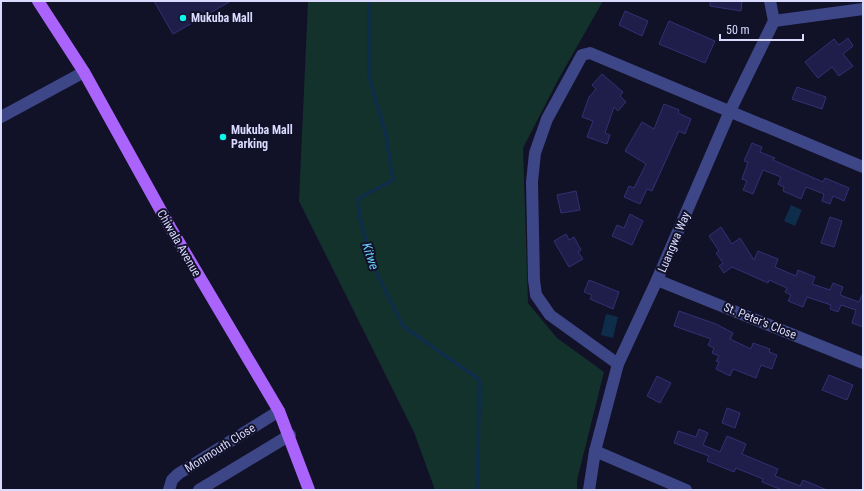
<svg xmlns="http://www.w3.org/2000/svg" width="864" height="491" viewBox="0 0 864 491" font-family="'Roboto Condensed',sans-serif">
<rect width="100%" height="100%" fill="#111128"/>
<!-- green -->
<polygon fill="#14322c" points="308,1 603,1 558,80 523,148 528,303 557,338 604,372 577,480 577,490 435,490 414,432 299,201"/>
<!-- water -->
<g fill="#0e2d4a">
<polygon points="791,205 802,210 795,226 784,221"/>
<polygon points="606,314 618,317 613,338 601,335"/>
</g>
<g fill="none" stroke-linecap="round" stroke-linejoin="round">
<!-- stream -->
<polyline stroke="#0e2d4a" stroke-width="3.5" points="369,1 369,77 386,135 393,180 358,199 360,218 372,264 403,326 480,380 477,490"/>
</g>
<!-- building -->
<g fill="#1f1d49" stroke="#333074">
<polygon points="154,1 231,1 173,34"/>
<polygon points="710,1 742,1 741,11 710,6"/>
<polygon points="625,11 648,21 642,36 619,25"/>
<polygon points="669,21 715,41 705,63 659,44"/>
<polygon points="848,38 853,46 843,54 853,66 839,76 832,67 818,78 805,62 834,39 839,45"/>
<polygon points="602,74 623,92 620,96 626,102 618,111 614,107 605,133 610,135 607,144 587,137 593,121 582,117 589,97 596,89 592,85"/>
<polygon points="797,87 826,97 822,109 792,99"/>
<polygon points="664,104 679,110 678,113 691,119 685,134 679,131 652,191 647,189 640,204 624,197 629,186 634,188 646,164 625,151 642,122 654,129"/>
<polygon points="752,143 762,147 760,152 775,158 773,160 823,182 825,178 849,188 844,201 833,196 830,204 822,201 824,194 806,187 801,199 783,191 784,187 778,184 781,177 763,170 753,194 743,190 747,181 742,179 748,162 744,161"/>
<polygon points="576,191 580,210 561,213 557,195"/>
<polygon points="630,214 643,221 632,245 612,236 617,225 624,228"/>
<polygon points="830,217 842,221 834,247 821,243"/>
<polygon points="721,227 732,244 740,238 754,260 758,251 778,259 775,267 796,276 798,270 815,277 812,284 830,290 833,283 843,287 840,295 859,302 862,295 863,295 863,327 852,323 856,310 841,305 838,312 830,309 831,305 807,297 803,307 788,301 791,295 785,292 787,288 769,280 768,283 732,267 724,273 719,266 723,263 716,253 719,251 709,236"/>
<polygon points="566,234 569,240 574,237 581,250 578,252 583,259 569,267 554,241"/>
<polygon points="589,280 619,292 613,309 590,299 592,295 584,292"/>
<polygon points="679,311 716,324 733,333 730,339 751,349 753,343 770,349 769,352 777,355 772,369 761,365 756,378 733,369 730,376 716,369 719,362 716,361 719,356 712,353 714,348 708,345 711,339 674,326"/>
<polygon points="829,375 853,385 847,400 822,390"/>
<polygon points="657,376 671,383 660,403 647,396"/>
<polygon points="727,408 740,413 735,428 722,423"/>
<polygon points="699,429 708,433 703,445 720,452 727,436 746,444 742,454 778,469 775,476 800,486 803,480 827,490 782,490 762,482 763,479 736,468 734,472 707,461 709,456 674,443 678,431 696,437"/>
</g>
<g fill="none" stroke-linecap="round" stroke-linejoin="round">
<!-- minor -->
<g stroke="#3d4686" stroke-width="12">
<polyline points="774,21 863,9"/>
<polyline points="1,117 84,72"/>
<polyline points="657,280 863,363"/>
<polyline points="618,364 550,315 536,295 534,280 532,182 535,153 547,119 582,55 590,53 863,167"/>
<polyline points="595,451 686,490"/>
<polyline points="169,490 172,480 178,474 279,411"/>
<polyline points="199,490 290,435"/>
<polyline points="589,490 595,451 618,364 657,280 730,111 774,21 770,1"/>
</g>
<!-- major -->
<polyline stroke="#aa63fb" stroke-width="12" points="38,1 84,72 170,227 279,411 309,490"/>
</g>
<!-- markers -->
<g fill="#0bf8eb" stroke="#111128" stroke-width="1.5">
<circle cx="183" cy="18" r="4"/>
<circle cx="223" cy="137" r="4"/>
</g>
<g text-anchor="middle" stroke-width="4" stroke-linejoin="round" paint-order="stroke">
<!-- poi labels -->
<g font-size="12" font-weight="bold" fill="#d9dafe" stroke="#111128" text-anchor="start">
<text x="191" y="22">Mukuba Mall</text>
<text x="231" y="134">Mukuba Mall<tspan x="231" dy="14">Parking</tspan></text>
</g>
<!-- street labels -->
<g font-size="12" fill="#d9dafe" stroke="#111128">
<text transform="translate(674 242) rotate(-67)" y="4">Luangwa Way</text>
<text transform="translate(179 243) rotate(60)" y="4">Chiwala Avenue</text>
<text transform="translate(760 321) rotate(22)" y="4">St. Peter's Close</text>
<text transform="translate(220 448) rotate(-32)" y="4">Monmouth Close</text>
</g>
<!-- water labels -->
<g font-size="13" font-style="italic" fill="#6acefb" stroke="#111128">
<text transform="translate(371 256) rotate(72)" y="5">Kitwe</text>
</g>
</g>
<!-- border -->
<rect width="864" height="491" fill="none" stroke="#d9dafe" stroke-width="4"/>
<!-- scale -->
<path d="M720 34v6h83v-6" fill="none" stroke="#d9dafe" stroke-width="2"/>
<text x="726" y="34" font-size="12" fill="#d9dafe" stroke="#111128" stroke-width="3" paint-order="stroke">50 m</text>
</svg>
